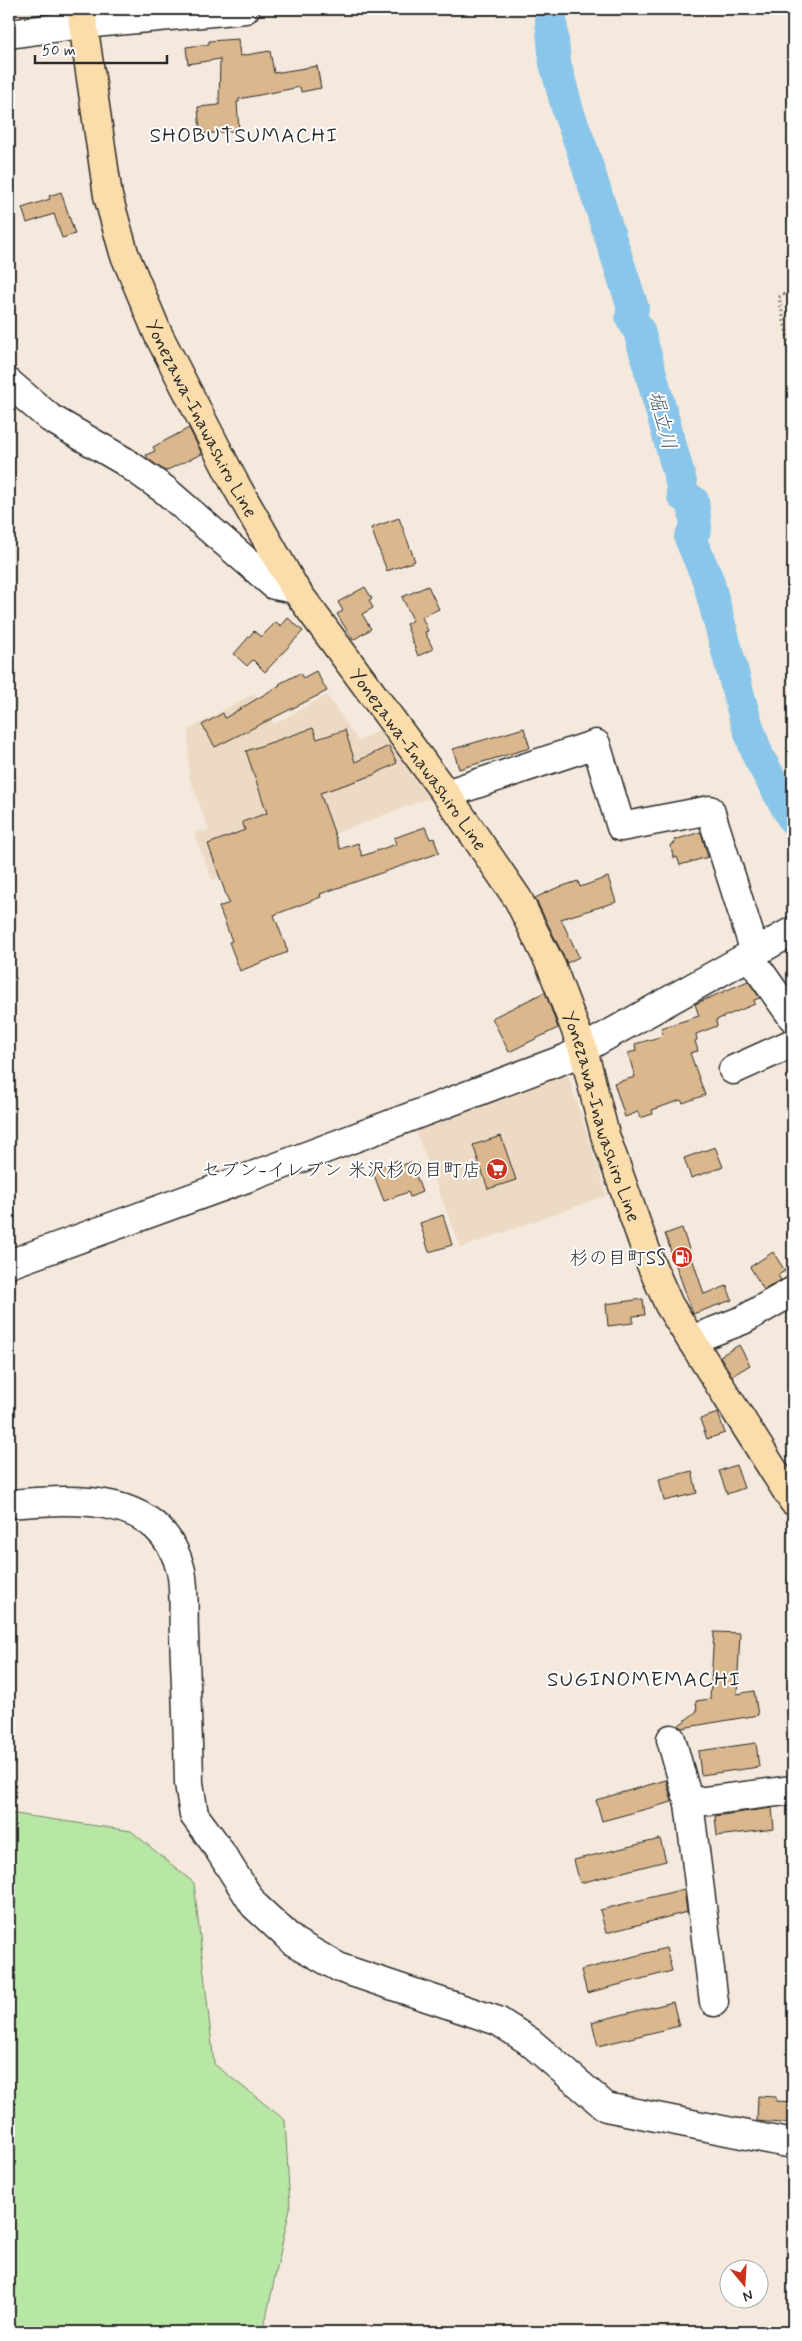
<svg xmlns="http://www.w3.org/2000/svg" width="802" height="2341" viewBox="0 0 802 2341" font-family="Mynerve,'Klee One',sans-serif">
<rect width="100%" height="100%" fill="#f4e9dc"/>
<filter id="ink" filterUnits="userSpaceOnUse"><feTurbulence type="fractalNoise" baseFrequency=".02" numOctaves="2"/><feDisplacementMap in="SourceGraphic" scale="10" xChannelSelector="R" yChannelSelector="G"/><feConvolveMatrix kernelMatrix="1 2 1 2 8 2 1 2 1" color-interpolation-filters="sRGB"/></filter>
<g filter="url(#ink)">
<!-- built -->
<g fill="#ecdac4">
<polygon points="255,693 274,724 327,695 358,741 384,728 429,798 212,880 194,833 209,830 189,776 188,730"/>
<polygon points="557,1070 568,1075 607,1195 461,1248 412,1122"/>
</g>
<!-- green -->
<polygon fill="#b8e6a5" stroke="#728868" points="9,1813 131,1831 194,1883 214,2064 285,2120 290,2208 263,2332 9,2332"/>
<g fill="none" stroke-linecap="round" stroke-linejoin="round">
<!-- river -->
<polyline stroke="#8ac6ea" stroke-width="32" points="550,9 555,63 568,111 582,149 633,308 631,317 639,331 681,482 683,496 693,501 696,528 690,538 708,580 745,718 758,756 793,819"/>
</g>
<!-- building -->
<g fill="#dab78c" stroke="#2b2b2b">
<polygon points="238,39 240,56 270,51 274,73 317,66 321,88 301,92 300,87 239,99 239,102 237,102 239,131 200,134 198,107 219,105 220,59 188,64 186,47 209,44 209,41"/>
<polygon points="61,192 75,234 62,238 54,214 27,223 22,208 50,199 49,196"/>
<polygon points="189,428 202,454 165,471 148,459 146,455 155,451 153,447"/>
<polygon points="399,518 415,561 387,571 371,528"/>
<polygon points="428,586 439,609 422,617 428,631 425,632 433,649 418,656 406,624 413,620 402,597"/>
<polygon points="365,587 372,599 369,600 373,608 362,614 371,629 353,640 337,614 343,611 338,602"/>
<polygon points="288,618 303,631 265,672 253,660 247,666 234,654 254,631 261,637 276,622 281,626"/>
<polygon points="316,671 327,691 215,747 202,725 223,713 225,718 280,685 279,684 300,673 303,678"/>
<polygon points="313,728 317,739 345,730 355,762 389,746 397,763 371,776 320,793 340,849 358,843 362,856 396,844 394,838 425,827 430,839 434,838 439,853 320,894 321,897 274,915 288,952 240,971 229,942 232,941 219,907 229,903 208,844 245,830 242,822 267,813 246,751"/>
<polygon points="524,728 530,748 459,769 453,749"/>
<polygon points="701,832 708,857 680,865 677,857 674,858 670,845 675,843 674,840"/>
<polygon points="608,877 616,902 561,919 579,957 567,963 535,898 554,889 578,881 580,887"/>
<polygon points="748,981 760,998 754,1000 755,1004 716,1020 717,1026 696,1034 697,1040 695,1041 698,1051 690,1053 705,1095 683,1103 681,1100 652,1110 653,1114 640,1118 638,1112 625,1117 614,1083 635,1077 628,1053 636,1051 635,1044 663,1036 661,1028 699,1016 695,1004"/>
<polygon points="545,992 558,1028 509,1052 492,1018"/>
<polygon points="501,1136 516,1180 488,1189 473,1145"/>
<polygon points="715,1147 723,1167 691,1178 684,1158"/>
<polygon points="398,1160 400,1166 411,1162 422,1192 410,1197 408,1192 384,1201 372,1170"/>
<polygon points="443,1215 452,1245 429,1252 420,1223"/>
<polygon points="682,1228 704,1294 727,1286 732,1300 693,1314 665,1234"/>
<polygon points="773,1252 785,1271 778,1275 781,1280 764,1290 750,1267"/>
<polygon points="643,1299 645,1315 633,1316 633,1323 608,1326 606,1304"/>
<polygon points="739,1345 750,1365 732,1376 720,1356"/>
<polygon points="718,1413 725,1433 707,1439 700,1419"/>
<polygon points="736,1465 744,1488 727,1494 719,1471"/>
<polygon points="692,1471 697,1493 664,1501 659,1479"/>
<polygon points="714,1632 740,1633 737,1694 754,1691 758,1715 682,1728 678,1726 697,1711 696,1701 710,1699"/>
<polygon points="756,1743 759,1767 701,1775 698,1751"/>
<polygon points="666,1780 672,1802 602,1821 596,1800"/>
<polygon points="772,1808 774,1829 717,1836 715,1816"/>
<polygon points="660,1839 666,1861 580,1883 574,1860"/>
<polygon points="684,1889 687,1912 606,1933 600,1910"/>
<polygon points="666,1948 672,1971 587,1993 581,1970"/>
<polygon points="673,2002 679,2026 598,2046 592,2022"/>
<polygon points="758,2096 776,2097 776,2101 793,2102 793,2124 757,2121"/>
</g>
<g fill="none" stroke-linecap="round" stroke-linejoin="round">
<!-- minor casing -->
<g stroke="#2b2b2b" stroke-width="31">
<g id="minor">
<polyline points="9,34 83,24 245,9"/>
<polyline points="9,383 50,418 124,461 165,490 274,585 295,589"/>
<polyline points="446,794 596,744 621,827 710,810 755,952"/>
<polyline points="749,956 793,1018"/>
<polyline points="733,1070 793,1043"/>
<polyline points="9,1264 277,1167 567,1058 793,931"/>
<polyline points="691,1340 743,1320 793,1291"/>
<path d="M9,1504C73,1499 161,1490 181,1571C185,1589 183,1616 184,1635C186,1684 188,1734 189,1783L194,1815L214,1842L254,1905L294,1942L340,1968L498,2021L529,2041L606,2107L793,2144"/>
<polyline points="671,1739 689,1803 714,2002"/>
<polyline points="689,1803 793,1790"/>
</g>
</g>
<!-- major casing -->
<g stroke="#2b2b2b" stroke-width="31">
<g id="major">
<path id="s1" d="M81,9L108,196L124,253L158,334L234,482L295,589L446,794L518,899L552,968L583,1049L605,1135L650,1262L669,1305L793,1501"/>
</g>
</g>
<!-- path -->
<polyline stroke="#2b2b2b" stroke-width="3" stroke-dasharray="1 4" stroke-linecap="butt" points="793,289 779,297 793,364"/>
<!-- minor -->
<use href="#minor" stroke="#fff" stroke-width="28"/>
<!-- major -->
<use href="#major" stroke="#fbdcab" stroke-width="28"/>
</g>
</g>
<!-- icons -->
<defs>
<g id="supermarket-disc" transform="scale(1.125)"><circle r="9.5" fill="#c8321e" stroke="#fff"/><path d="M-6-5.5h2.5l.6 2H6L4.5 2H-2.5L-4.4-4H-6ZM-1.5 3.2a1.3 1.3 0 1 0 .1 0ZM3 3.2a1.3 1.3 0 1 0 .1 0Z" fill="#fff"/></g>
<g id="fuel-disc" transform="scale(1.125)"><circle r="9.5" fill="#c8321e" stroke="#fff"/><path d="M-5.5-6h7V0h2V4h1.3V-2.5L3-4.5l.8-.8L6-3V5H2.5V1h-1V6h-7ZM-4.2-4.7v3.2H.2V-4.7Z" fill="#fff"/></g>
</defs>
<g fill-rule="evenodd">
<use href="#supermarket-disc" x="497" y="1169"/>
<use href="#fuel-disc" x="682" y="1257"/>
</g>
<g text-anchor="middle" stroke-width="4" stroke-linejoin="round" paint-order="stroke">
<!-- street labels -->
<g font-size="19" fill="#2b2b2b" stroke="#fff">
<text dy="7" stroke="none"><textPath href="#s1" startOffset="431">Yonezawa-Inawashiro Line</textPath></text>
<text dy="7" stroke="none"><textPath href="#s1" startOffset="836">Yonezawa-Inawashiro Line</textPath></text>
<text dy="7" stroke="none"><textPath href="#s1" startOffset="1241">Yonezawa-Inawashiro Line</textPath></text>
</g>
<!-- poi labels -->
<g font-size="19" fill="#2b2b2b" stroke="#fff" text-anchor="end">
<text x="481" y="1176">セブン-イレブン 米沢杉の目町店</text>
<text x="666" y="1264">杉の目町SS</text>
</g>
<!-- water labels -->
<g font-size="20" font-style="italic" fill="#485a64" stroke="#fff">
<text transform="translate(663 420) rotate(75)" y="7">堀立川</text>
</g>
<!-- quarter labels -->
<g font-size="21" letter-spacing="1" fill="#2b2b2b" stroke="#fff">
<text x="244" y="142">SHOBUTSUMACHI</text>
<text x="644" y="1686">SUGINOMEMACHI</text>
</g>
</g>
<!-- margin -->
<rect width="802" height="2341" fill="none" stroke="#fff" stroke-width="30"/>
<rect x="15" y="15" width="772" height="2311" fill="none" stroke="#2b2b2b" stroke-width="2" filter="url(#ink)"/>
<!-- north arrow -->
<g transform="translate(744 2284) rotate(162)"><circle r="24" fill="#ffffff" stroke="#aaaaaa"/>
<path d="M0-4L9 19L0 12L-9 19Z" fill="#c8321e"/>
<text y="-8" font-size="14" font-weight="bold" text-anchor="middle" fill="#2b2b2b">N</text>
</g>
<!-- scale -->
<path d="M35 55v8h132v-8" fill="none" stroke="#2b2b2b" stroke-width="2.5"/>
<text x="42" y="55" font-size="15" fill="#2b2b2b" stroke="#ffffff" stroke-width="4" paint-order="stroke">50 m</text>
</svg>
